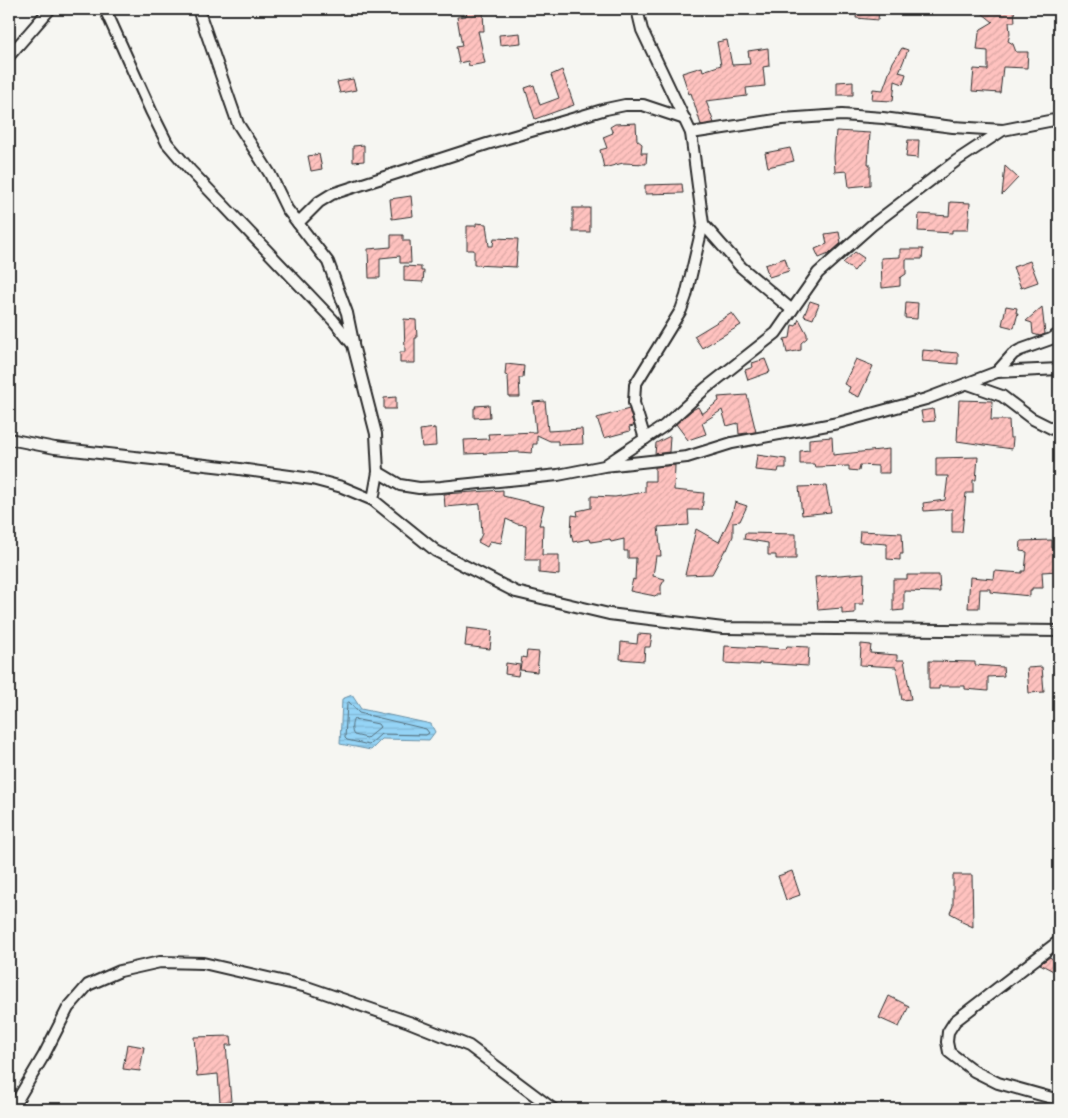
<svg xmlns="http://www.w3.org/2000/svg" width="1068" height="1118" viewBox="0 0 1068 1118" font-family="Itim,sans-serif">
<defs>
<pattern id="water-rules" width="6" height="5" patternUnits="userSpaceOnUse" patternTransform="scale(1.25)"><rect width="6" height="5" fill="#95d4f6"/><path d="M0 2.5h6" fill="none" stroke="#81b6d3"/></pattern>
<pattern id="building-hatch" width="6" height="6" patternUnits="userSpaceOnUse" patternTransform="scale(1.25)"><rect width="6" height="6" fill="#ffc2bf"/><path d="M-1 1l2-2M0 6l6-6M5 7l2-2" fill="none" stroke="#dba7a4"/></pattern>
</defs>
<rect width="100%" height="100%" fill="#f6f6f2"/>
<filter id="ink" filterUnits="userSpaceOnUse"><feTurbulence type="fractalNoise" baseFrequency=".02" numOctaves="2"/><feDisplacementMap in="SourceGraphic" scale="10" xChannelSelector="R" yChannelSelector="G"/><feConvolveMatrix kernelMatrix="1 2 1 2 8 2 1 2 1" color-interpolation-filters="sRGB"/></filter>
<g filter="url(#ink)">
<!-- water -->
<polygon fill="url(#water-rules)" stroke="#6b90a5" points="352,695 361,709 431,724 435,732 429,740 382,739 371,750 340,744 342,699"/>
<g fill="none" stroke-linecap="round" stroke-linejoin="round">
<!-- shore -->
<g stroke="#556f7c" stroke-width="1">
<polygon points="349,702 359,713 426,729 429,733 426,735 381,734 369,745 347,740 345,738 347,704"/>
<path d="M354,719L378,724L380,727L367,738L354,735C351,732 351,722 354,719Z"/>
</g>
</g>
<!-- building -->
<g fill="url(#building-hatch)" stroke="#2b2b2b">
<polygon points="857,9 879,10 878,20 856,18"/>
<polygon points="977,9 1014,9 1015,22 1009,22 1010,34 1008,41 1013,44 1016,52 1028,52 1027,68 1003,67 1000,93 972,91 974,69 988,70 988,51 977,50 979,33 981,29 993,22"/>
<polygon points="483,11 484,31 478,31 485,63 469,66 468,61 459,63 456,47 462,46 457,17 466,16 466,12"/>
<polygon points="520,33 521,43 500,45 499,35"/>
<polygon points="727,40 732,65 750,64 748,51 768,48 769,66 763,67 765,86 746,88 747,96 706,101 714,123 701,125 691,93 689,94 682,73 702,67 703,71 721,65 717,42"/>
<polygon points="902,48 908,50 899,72 906,74 903,84 895,81 893,101 872,100 873,89 883,90 893,62"/>
<polygon points="562,70 574,105 535,119 525,88 534,85 540,105 559,98 551,75"/>
<polygon points="353,79 356,90 340,93 337,82"/>
<polygon points="853,81 853,95 837,95 837,82"/>
<polygon points="636,123 637,140 642,144 641,153 647,153 646,164 623,163 604,168 600,150 607,148 603,137 613,133 610,127 615,124"/>
<polygon points="836,131 870,133 868,164 870,164 870,185 849,187 847,171 835,172 834,156"/>
<polygon points="908,140 919,140 918,158 906,157"/>
<polygon points="364,145 364,161 353,162 353,146"/>
<polygon points="790,148 794,161 768,167 765,153"/>
<polygon points="319,154 322,169 311,171 308,156"/>
<polygon points="1005,166 1018,178 1002,195"/>
<polygon points="682,184 683,193 645,194 645,185"/>
<polygon points="411,196 413,216 392,219 390,199"/>
<polygon points="950,202 970,203 968,230 952,230 952,233 918,231 919,214 949,216"/>
<rect x="573" y="208" width="17" height="24"/>
<polygon points="476,223 486,224 489,246 493,246 494,238 518,239 516,267 474,265 474,250 467,250 467,226 476,226"/>
<polygon points="839,232 841,243 829,254 819,258 815,249 827,244 825,234"/>
<polygon points="391,235 403,235 403,241 410,241 411,263 400,263 400,256 380,258 380,278 369,278 368,249 391,247"/>
<polygon points="900,249 923,249 922,259 906,259 906,274 900,278 900,286 882,288 881,258 900,257"/>
<polygon points="855,252 864,258 854,271 843,263"/>
<polygon points="785,258 789,271 769,277 765,265"/>
<polygon points="1030,261 1038,282 1021,288 1013,267"/>
<polygon points="404,266 421,267 421,271 424,271 423,282 404,281"/>
<polygon points="810,301 819,304 813,319 804,316"/>
<polygon points="906,302 918,303 917,319 905,318"/>
<polygon points="1006,306 1017,308 1016,313 1018,313 1014,328 1002,325"/>
<polygon points="1042,307 1045,334 1040,336 1033,334 1032,323 1026,321"/>
<polygon points="732,313 741,325 702,348 694,336"/>
<polygon points="404,319 416,320 417,338 415,338 415,363 400,363 400,352 405,352"/>
<polygon points="799,319 807,334 807,338 801,343 801,350 787,353 784,339 790,338 792,325 796,326"/>
<polygon points="923,350 958,353 958,364 922,361"/>
<polygon points="765,359 770,372 748,380 745,370 753,367 752,363"/>
<polygon points="856,359 873,366 859,397 848,392 850,387 844,384"/>
<polygon points="506,364 524,366 523,378 519,378 520,397 509,397 508,376 505,375"/>
<polygon points="747,395 756,432 739,434 738,423 727,426 722,410 702,423 706,434 688,440 676,424 692,410 698,407 702,414 719,401 718,397"/>
<polygon points="396,397 396,409 384,409 384,398"/>
<polygon points="959,400 992,401 991,420 1009,420 1010,438 1013,438 1012,449 957,441"/>
<polygon points="545,401 548,431 582,429 583,444 558,445 558,441 550,441 537,435 537,444 533,444 532,453 519,452 465,454 464,440 489,439 488,434 536,432 533,402"/>
<polygon points="489,405 490,417 474,418 474,408 476,408 475,406"/>
<polygon points="629,409 634,426 629,427 630,431 604,438 597,418"/>
<polygon points="933,409 935,421 923,422 921,411"/>
<polygon points="435,428 436,446 422,447 420,430"/>
<polygon points="670,436 669,452 655,454 656,443"/>
<polygon points="832,437 833,455 889,449 889,473 878,473 878,466 860,465 859,471 849,470 849,466 815,467 814,464 800,464 800,451 809,450 809,439"/>
<polygon points="757,455 786,459 786,468 779,468 778,472 755,470"/>
<polygon points="978,457 976,480 973,480 973,493 966,493 962,532 952,532 952,509 924,511 923,503 945,500 948,476 936,476 936,458"/>
<polygon points="675,465 674,490 704,493 702,510 688,510 689,525 658,527 661,556 656,556 653,576 665,579 661,586 661,595 656,595 655,596 630,591 633,579 635,580 636,558 628,558 628,551 624,551 624,539 611,542 610,539 591,542 590,539 573,542 571,532 572,515 578,516 577,511 591,508 591,496 615,497 645,492 645,481 655,481 655,467"/>
<polygon points="826,486 831,512 802,515 799,487"/>
<polygon points="503,490 503,496 544,506 539,525 543,525 542,555 559,555 559,575 539,573 539,560 525,560 526,525 517,524 506,519 501,543 490,541 487,547 478,542 482,534 480,504 445,507 444,494"/>
<polygon points="735,502 747,506 740,521 733,522 733,536 727,550 725,550 712,574 685,575 696,529 719,542 732,514"/>
<polygon points="860,531 902,533 903,554 900,554 900,560 887,559 887,544 859,542"/>
<polygon points="745,533 796,534 796,559 776,559 776,555 768,555 768,543 744,539"/>
<polygon points="1052,540 1052,548 1059,548 1059,571 1042,572 1043,588 1032,588 1032,590 1030,590 1030,596 990,592 990,589 980,589 979,608 968,608 970,577 994,579 995,571 1022,573 1022,571 1025,571 1027,552 1020,551 1021,541"/>
<polygon points="864,573 863,604 855,604 855,613 842,614 842,608 818,610 815,577"/>
<polygon points="907,575 939,575 940,592 904,591 904,610 893,611 893,579 907,579"/>
<polygon points="467,628 492,631 490,649 465,646"/>
<polygon points="638,634 652,635 650,647 645,647 644,661 620,659 621,642 637,644"/>
<polygon points="861,644 871,645 870,653 897,655 897,660 904,660 911,699 902,700 896,667 860,665"/>
<polygon points="725,646 786,649 787,646 809,647 808,666 759,663 759,665 724,663"/>
<polygon points="527,651 539,652 537,672 520,670 522,657 526,658"/>
<polygon points="929,661 975,662 975,665 1003,667 1004,676 988,677 988,691 965,689 965,686 939,686 939,689 929,689"/>
<polygon points="506,663 520,665 518,676 505,674"/>
<polygon points="1042,667 1044,692 1029,693 1027,668"/>
<polygon points="792,871 800,895 786,900 778,876"/>
<polygon points="953,875 972,875 973,927 960,921 961,919 950,913 953,906"/>
<polygon points="1050,957 1059,964 1059,974 1040,964"/>
<polygon points="889,996 909,1006 899,1027 879,1018"/>
<polygon points="231,1036 232,1045 226,1045 231,1101 220,1102 218,1074 197,1076 194,1037"/>
<polygon points="127,1044 144,1047 140,1071 123,1069"/>
</g>
<g fill="none" stroke-linecap="round" stroke-linejoin="round">
<!-- street casing -->
<g stroke="#2b2b2b" stroke-width="14">
<g id="street">
<polyline points="105,9 151,111 167,143 190,170 333,320 353,345 376,434 378,472 373,500"/>
<polyline points="198,9 238,124 270,174 287,209 328,262 347,313 353,342"/>
<polyline points="637,9 642,30 691,133 703,224 686,296 681,310 635,385 634,403 645,439"/>
<polyline points="9,56 50,9"/>
<polyline points="691,133 782,119 842,115 883,118 953,127 1003,130"/>
<polyline points="298,223 319,202 332,194 487,144 606,109 625,105 643,105 685,119"/>
<polyline points="703,224 741,267 792,310"/>
<polyline points="997,372 1059,369"/>
<polyline points="968,384 1002,396 1031,418 1059,432"/>
<polyline points="9,439 55,448 232,468 312,479 342,487 373,500 436,551 516,592 609,614 723,628 1059,631"/>
<polyline points="607,464 664,426 706,388 776,333 818,273 872,225 956,161 1003,130 1059,119"/>
<polyline points="378,472 400,485 419,488 441,487 558,475 604,466 687,457 732,443 838,423 926,399 997,372 1013,354 1020,350 1051,339 1059,334"/>
<polyline points="1059,941 955,1021 948,1032 947,1042 949,1052 974,1071 998,1083 1059,1100"/>
<polyline points="12,1109 44,1055 68,1008 88,985 120,971 160,962 203,963 307,987 409,1022 469,1046 553,1109"/>
</g>
</g>
<!-- street -->
<use href="#street" stroke="#f6f6f2" stroke-width="10"/>
</g>
</g>
<!-- margin -->
<rect width="1068" height="1118" fill="none" stroke="#f6f6f2" stroke-width="30"/>
<rect x="15" y="15" width="1038" height="1088" fill="none" stroke="#2b2b2b" stroke-width="2" filter="url(#ink)"/>
</svg>
